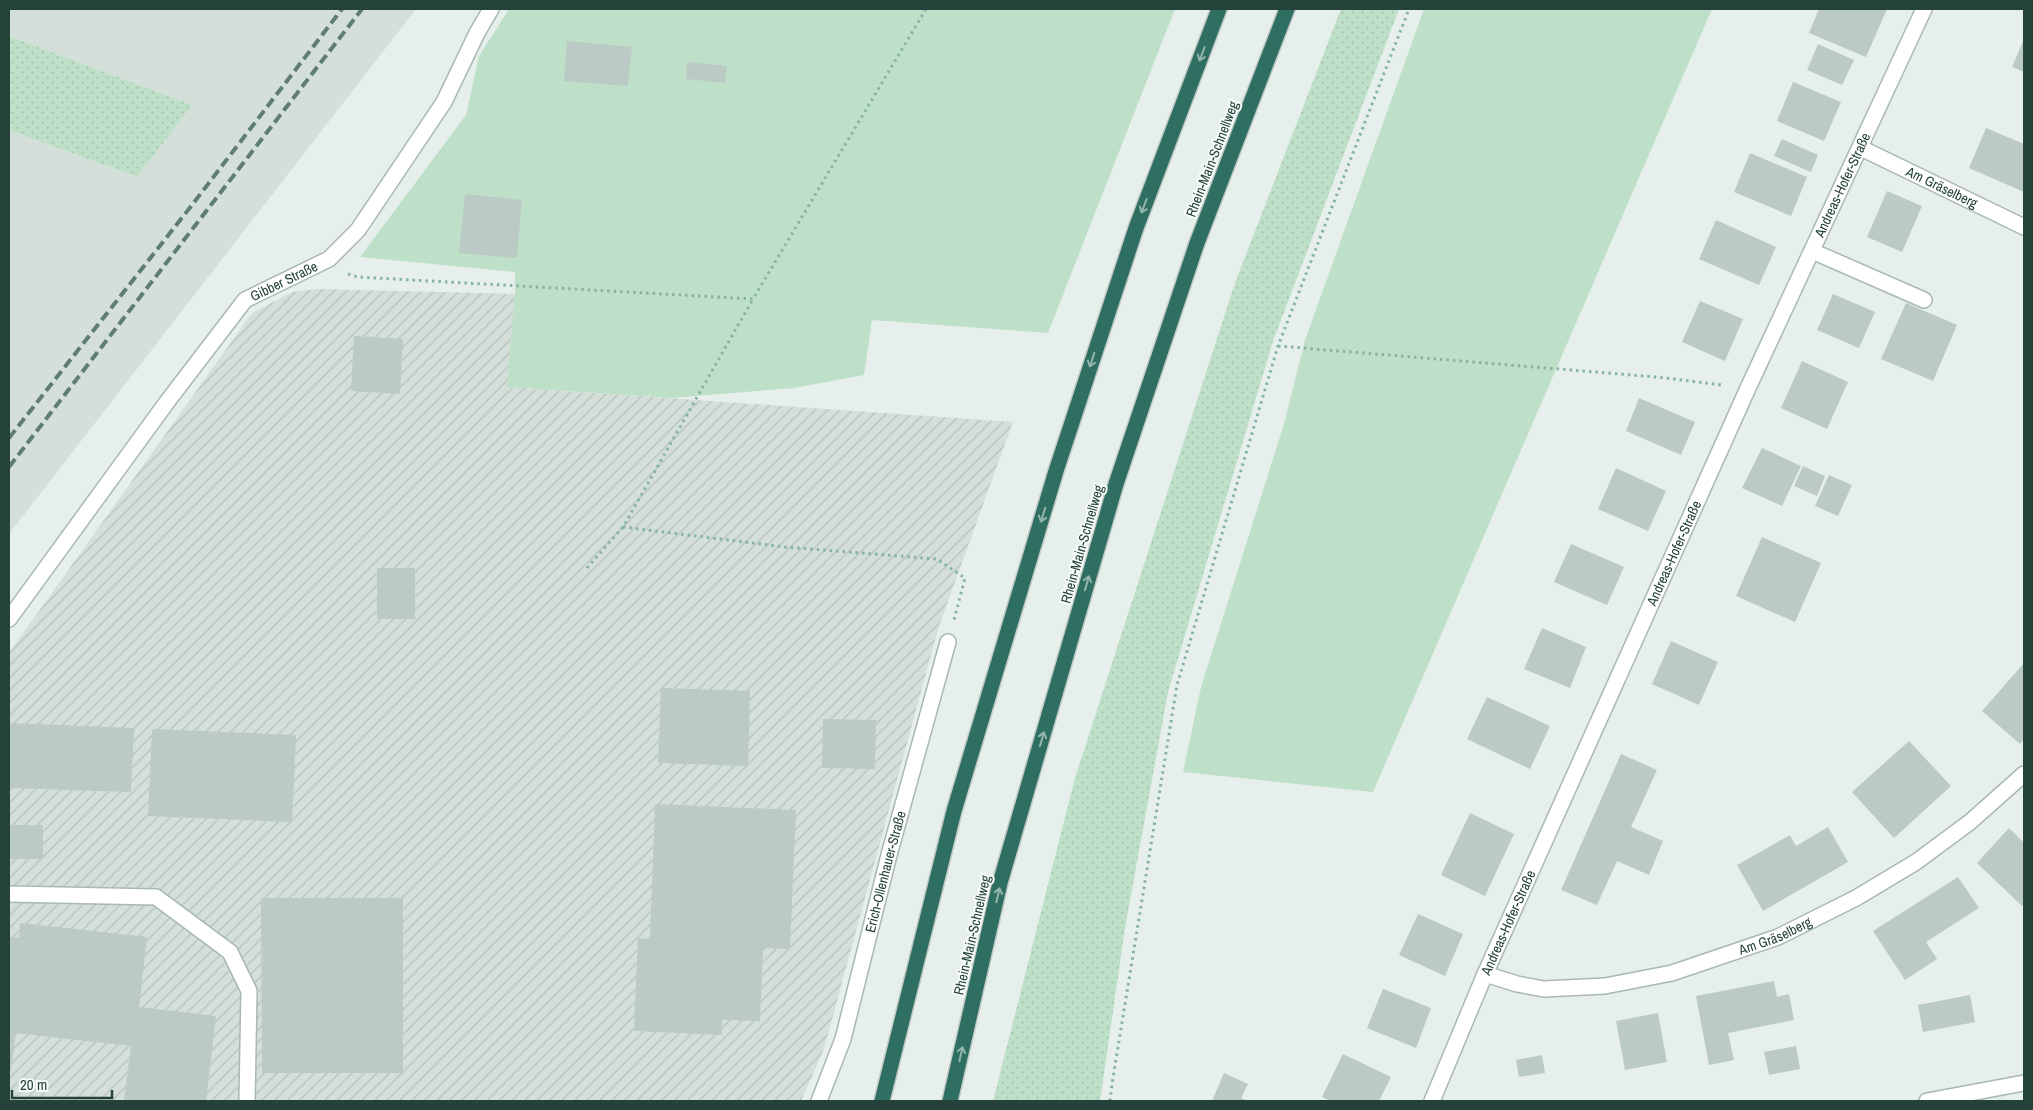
<svg xmlns="http://www.w3.org/2000/svg" width="2033" height="1110" viewBox="0 0 2033 1110" font-family="'Archivo Narrow',sans-serif">
<defs>
<pattern id="industrial-furrows" width="10" height="10" patternUnits="userSpaceOnUse" patternTransform="scale(1.25)"><rect width="10" height="10" fill="#d4dfda"/><path d="M-1 1l2-2M0 10L10 0M9 11l2-2" fill="none" stroke="#b6c1bc"/></pattern>
<pattern id="grass-dots" width="8" height="8" patternUnits="userSpaceOnUse" patternTransform="scale(1.25)"><rect width="8" height="8" fill="#bfe0c8"/><path d="M2 2h.1M6 6h.1" fill="none" stroke="#a4c1ad" stroke-width="1.8" stroke-linecap="round"/></pattern>
</defs>
<rect width="100%" height="100%" fill="#e6efeb"/>
<!-- built -->
<polygon fill="#d4dfda" points="9,9 416,9 9,534 9,130 137,177 191,105 9,36"/>
<!-- industrial -->
<polygon fill="url(#industrial-furrows)" points="317,289 515,294 508,387 1013,422 938,629 824,1049 801,1101 9,1101 9,653 252,313 292,292"/>
<!-- grass -->
<g fill="url(#grass-dots)">
<polygon points="1341,9 1399,9 1273,341 1168,692 1125,928 1100,1101 993,1101 1075,778 1235,283"/>
<polygon points="9,36 192,105 137,177 9,130"/>
</g>
<!-- green -->
<g fill="#bfe0c8">
<polygon points="509,9 1175,9 1048,333 872,320 864,375 794,388 671,398 507,387 515,294 515,272 360,257 466,115 479,56"/>
<polygon points="1424,9 1712,9 1373,792 1183,772 1201,687 1284,424 1305,340"/>
</g>
<!-- building -->
<g fill="#bbcac4">
<polygon points="1819,9 1887,9 1866,57 1809,33"/>
<polygon points="2024,39 2024,72 2012,67"/>
<polygon points="567,41 632,47 628,86 564,81"/>
<polygon points="1818,44 1854,60 1842,85 1807,70"/>
<polygon points="687,62 727,66 725,83 686,79"/>
<polygon points="1793,82 1841,102 1824,141 1777,121"/>
<polygon points="1986,128 2024,144 2024,192 1969,168"/>
<polygon points="1782,139 1818,155 1811,172 1774,156"/>
<polygon points="1750,153 1807,177 1791,216 1734,192"/>
<polygon points="1887,191 1922,206 1902,252 1867,237"/>
<polygon points="465,194 522,200 517,258 459,253"/>
<polygon points="1716,220 1776,247 1759,285 1699,259"/>
<polygon points="1833,294 1875,312 1859,348 1817,330"/>
<polygon points="1700,301 1743,319 1725,361 1682,342"/>
<polygon points="1906,303 1957,325 1933,381 1881,359"/>
<polygon points="354,336 403,339 400,394 351,391"/>
<polygon points="1802,361 1848,382 1827,429 1781,408"/>
<polygon points="1639,398 1695,422 1681,455 1626,431"/>
<polygon points="1762,448 1801,466 1782,506 1742,488"/>
<polygon points="1803,466 1825,476 1817,496 1794,486"/>
<polygon points="1616,468 1666,491 1648,531 1598,509"/>
<polygon points="1829,475 1852,485 1838,516 1815,506"/>
<polygon points="1762,537 1821,563 1795,622 1736,596"/>
<polygon points="1571,544 1624,567 1607,605 1554,582"/>
<rect x="377" y="568" width="38" height="51"/>
<polygon points="1542,628 1586,647 1570,688 1524,669"/>
<polygon points="1671,641 1718,662 1699,705 1652,684"/>
<polygon points="2024,663 2024,739 2020,744 1982,711"/>
<polygon points="661,688 750,691 748,766 658,763"/>
<polygon points="1487,697 1550,726 1530,769 1467,739"/>
<polygon points="823,719 876,720 875,769 822,768"/>
<polygon points="9,723 134,728 131,792 9,788"/>
<polygon points="152,729 296,735 292,822 148,816"/>
<polygon points="1909,741 1951,786 1894,838 1852,792"/>
<polygon points="1621,754 1657,770 1631,827 1663,841 1649,875 1617,861 1597,905 1561,890"/>
<polygon points="655,804 796,810 790,949 763,948 760,1021 722,1020 722,1035 634,1031 638,938 650,939"/>
<polygon points="1470,813 1514,834 1485,896 1441,875"/>
<rect x="9" y="825" width="34" height="34"/>
<polygon points="1828,827 1848,862 1763,911 1737,865 1790,835 1796,846"/>
<polygon points="2009,828 2024,843 2024,904 2022,906 1977,863"/>
<polygon points="1958,877 1979,908 1926,942 1937,959 1905,980 1873,931"/>
<polygon points="261,898 403,898 403,1073 262,1073"/>
<polygon points="1418,914 1463,934 1445,976 1399,955"/>
<polygon points="20,923 147,937 139,1007 216,1016 206,1101 124,1101 131,1046 16,1033 9,1081 9,937 19,938"/>
<polygon points="1774,981 1777,997 1789,994 1794,1020 1728,1033 1734,1060 1709,1065 1696,996"/>
<polygon points="1383,989 1431,1008 1416,1048 1367,1028"/>
<polygon points="1970,995 1975,1022 1923,1032 1918,1005"/>
<polygon points="1658,1013 1667,1062 1625,1070 1616,1021"/>
<polygon points="1796,1046 1800,1069 1769,1075 1764,1052"/>
<polygon points="1343,1054 1391,1077 1379,1101 1331,1101 1322,1097"/>
<polygon points="1542,1055 1545,1073 1519,1077 1516,1060"/>
<polygon points="1224,1073 1248,1084 1241,1098 1248,1101 1212,1101"/>
</g>
<g fill="none" stroke-linecap="round" stroke-linejoin="round">
<!-- service casing -->
<g stroke="#a8b8b2" stroke-width="18">
<g id="service">
<polyline points="1812,251 1924,300"/>
<polyline points="9,894 156,897 230,952 249,991 247,1101"/>
</g>
</g>
<!-- minor casing -->
<g stroke="#a8b8b2" stroke-width="18">
<g id="minor">
<path id="s1" d="M1861,148L2024,227"/>
<path id="s2" d="M9,619L167,402L245,300L329,259L358,230L444,102L477,33L491,9"/>
<path id="s3" d="M1485,974L1517,984L1544,989L1605,986L1672,973L1778,937L1856,898L1916,862L1970,822L2024,774"/>
<path id="s4" d="M819,1101L843,1039L889,855L948,642"/>
<path id="s5" d="M1432,1101L1485,974L1748,388L1924,9"/>
</g>
</g>
<!-- tertiary casing -->
<g stroke="#a8b8b2" stroke-width="18">
<polyline id="tertiary" points="1927,1101 2024,1083"/>
</g>
<!-- motorway casing -->
<g stroke="#c2cac8" stroke-width="18">
<g id="motorway">
<polyline points="882,1101 954,811 1056,471 1136,228 1219,9"/>
<polyline points="950,1101 1000,883 1116,484 1197,243 1287,9"/>
</g>
</g>
<!-- path -->
<g stroke="#86b3a5" stroke-width="3" stroke-dasharray="2.5 4" stroke-linecap="butt">
<polyline points="348,274 358,277 753,299 926,9"/>
<polyline points="1278,346 1656,377 1723,385"/>
<polyline points="623,527 785,547 937,559 965,578 954,620"/>
<polyline points="587,568 623,527 753,299"/>
<polyline points="1110,1101 1112,1084 1177,685 1278,346 1409,9"/>
</g>
<!-- service -->
<use href="#service" stroke="#fff" stroke-width="15"/>
<!-- minor -->
<use href="#minor" stroke="#fff" stroke-width="15"/>
<!-- tertiary -->
<use href="#tertiary" stroke="#fff" stroke-width="15"/>
<!-- motorway -->
<use href="#motorway" stroke="#2f6f62" stroke-width="15"/>
<!-- rail -->
<g stroke="#5f7d75" stroke-width="4" stroke-dasharray="10 5" stroke-linecap="butt">
<polyline points="9,438 192,205 342,9"/>
<polyline points="9,467 362,9"/>
</g>
</g>
<!-- one-way arrows -->
<defs><path id="oneway-shaft" d="M-6 0H5M1.5-3L5.5 0L1.5 3" fill="none" stroke-width="1.6" stroke-linecap="round" stroke-linejoin="round" transform="scale(1.25)"/></defs>
<g stroke="#93b5ae">
<use href="#oneway-shaft" transform="translate(1202 54) rotate(111)"/>
<use href="#oneway-shaft" transform="translate(1144 206) rotate(111)"/>
<use href="#oneway-shaft" transform="translate(1092 360) rotate(108)"/>
<use href="#oneway-shaft" transform="translate(1043 515) rotate(107)"/>
<use href="#oneway-shaft" transform="translate(1087 583) rotate(-74)"/>
<use href="#oneway-shaft" transform="translate(1042 739) rotate(-74)"/>
<use href="#oneway-shaft" transform="translate(998 895) rotate(-77)"/>
<use href="#oneway-shaft" transform="translate(961 1054) rotate(-77)"/>
</g>
<g text-anchor="middle" stroke-width="4" stroke-linejoin="round" paint-order="stroke">
<!-- street labels -->
<g font-size="14" fill="#24423a" stroke="#f7fbf9">
<text transform="translate(1212 159) rotate(-69)" y="5">Rhein-Main-Schnellweg</text>
<text dy="5" stroke="none"><textPath href="#s5" startOffset="1004">Andreas-Hofer-Straße</textPath></text>
<text dy="5" stroke="none"><textPath href="#s1" startOffset="90">Am Gräselberg</textPath></text>
<text dy="5" stroke="none"><textPath href="#s2" startOffset="440">Gibber Straße</textPath></text>
<text transform="translate(1082 544) rotate(-74)" y="5">Rhein-Main-Schnellweg</text>
<text dy="5" stroke="none"><textPath href="#s5" startOffset="599">Andreas-Hofer-Straße</textPath></text>
<text dy="5" stroke="none"><textPath href="#s4" startOffset="239">Erich-Ollenhauer-Straße</textPath></text>
<text dy="5" stroke="none"><textPath href="#s5" startOffset="194">Andreas-Hofer-Straße</textPath></text>
<text transform="translate(972 935) rotate(-77)" y="5">Rhein-Main-Schnellweg</text>
<text dy="5" stroke="none"><textPath href="#s3" startOffset="300">Am Gräselberg</textPath></text>
</g>
</g>
<!-- border -->
<rect width="2033" height="1110" fill="none" stroke="#24423a" stroke-width="20"/>
<!-- scale -->
<path d="M12 1090v8h100v-8" fill="none" stroke="#24423a" stroke-width="2.5"/>
<text x="20" y="1090" font-size="15" fill="#24423a" stroke="#f7fbf9" stroke-width="4" paint-order="stroke">20 m</text>
</svg>
